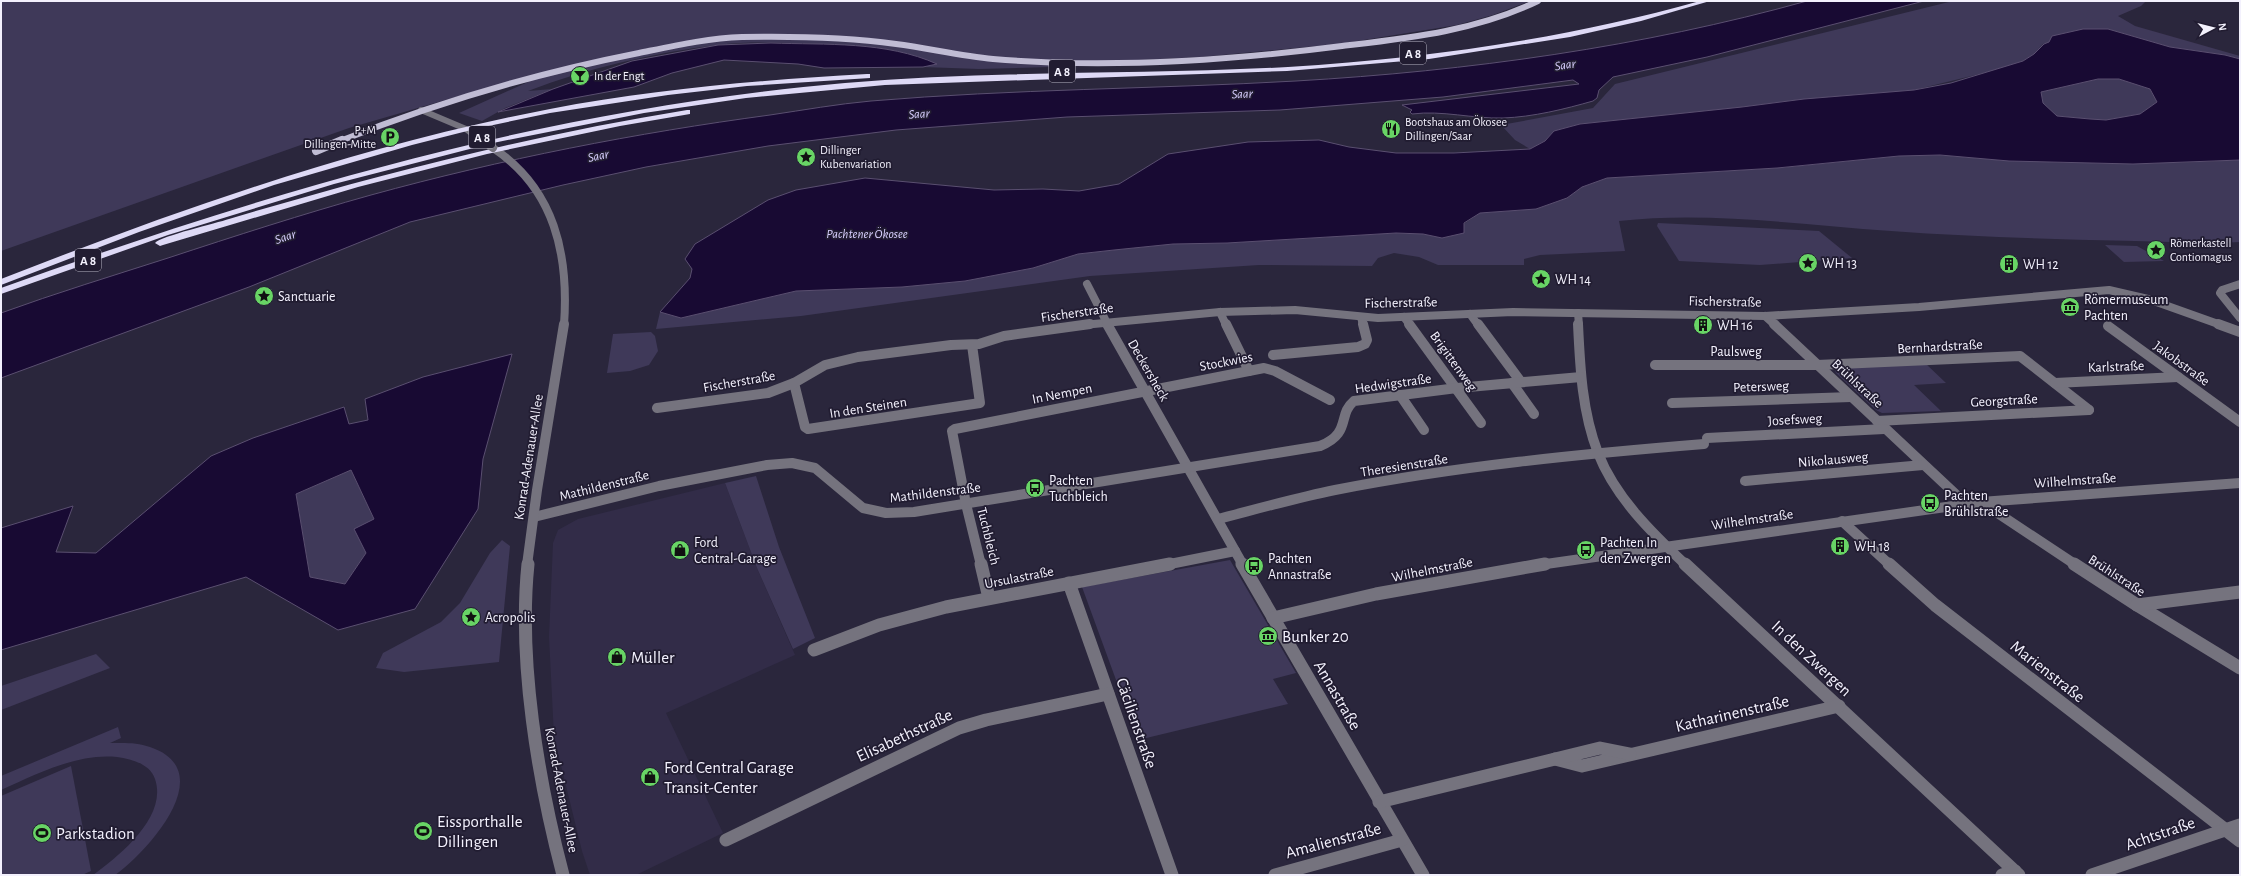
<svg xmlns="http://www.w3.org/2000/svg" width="2241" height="876" viewBox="0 0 2241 876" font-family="'Alegreya Sans',sans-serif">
<rect width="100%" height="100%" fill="#2a263c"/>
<!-- built -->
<polygon fill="#322c48" points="725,483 757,568 795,655 666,713 723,833 636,875 590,875 582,851 554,737 549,637 553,543 558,530 578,519"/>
<!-- green -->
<g fill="#3f3959">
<path d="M1,1H1530L1493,15L1457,25L1339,44L1201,57L1121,61L1084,66L979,69L923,67L936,64C901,47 859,46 820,44C786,43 751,41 717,45C654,53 587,68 528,91L553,89L505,108L482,121L459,113L528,82L521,78L349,128L1,251Z"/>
<polygon points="1953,1 2146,1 2141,6 2118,16 2135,26 2240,56 2240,59 2225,55 2170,47 2108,29 2043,44 2034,54 2023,61 1996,70 1914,90 1580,124 1554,131 1545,141 1530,149 1515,140 1501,125 1593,108 1615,84"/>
<polygon points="2098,79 2119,79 2150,89 2157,102 2140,114 2106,120 2090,119 2057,116 2043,103 2041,92"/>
<path d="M1940,155C2040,164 2140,166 2240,160V242L2218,243C2109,240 2000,239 1891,231C1801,225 1709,211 1619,221L1625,251L1540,255L1524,259V265H1438L1419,257L1394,253L1378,258L1372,266L1259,265L1090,276L801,316L656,329L660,312L681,318L796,291L902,287L965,281L1033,268L1078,254L1114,250L1173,244L1227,243L1396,233L1423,234L1443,238L1480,213L1536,209L1567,198L1582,187L1607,178L1777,168L1899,156Z"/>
<polygon points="1658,223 1819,231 1852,258 1760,265 1679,261 1657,226"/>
<polygon points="2105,245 2137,246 2164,261 2124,262"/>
<polygon points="651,332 655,336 658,351 649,365 630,371 607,373 613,334"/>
<polygon points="1926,364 1946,383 1914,385 1941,411 1882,413 1876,410 1836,373 1835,370 1838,368"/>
<polygon points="351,470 374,519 366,553 345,584 310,577 296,494"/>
<polygon points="756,476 779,547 815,638 793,649 757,568 725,483"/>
<polygon points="502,540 510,546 499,662 404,672 376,668 383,653 441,622 460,603 490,553"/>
<polygon points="1230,560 1296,673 1273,679 1288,704 1138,740 1082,587"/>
<polygon points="96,654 110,668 1,710 1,686"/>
<path d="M118,727L121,738L110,743C123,743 137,742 150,747C221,771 148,851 115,875H93C119,856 168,817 155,779C150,764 132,759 117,757C77,753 37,774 1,790V776Z"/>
<polygon points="71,766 91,871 82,875 1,875 1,796"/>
</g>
<!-- water -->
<g fill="#180a33" stroke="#5a4f70" fill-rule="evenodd">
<path d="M1807,1H1924L1707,57L1613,77L1599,90L1597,98L1593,101C1565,109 1533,117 1503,118C1473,119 1442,110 1412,114L1410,112L1412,110L1402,105L1579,84L1573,80L1443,97L1280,110L1067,117L896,130L768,146L646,167L563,185L410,222L249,287L1,378V313C56,293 112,276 168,258C235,236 303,214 371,195C502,159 636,133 770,115C804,110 837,104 871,101C1013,89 1155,89 1296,81C1468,71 1642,47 1807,1Z"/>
<path d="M2083,29H2108L2170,47L2225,55L2240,59V160L2133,164L2009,161L1940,155L1899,156L1777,168L1607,178L1582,187L1567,198L1536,209L1480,213L1464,223V233L1442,238L1423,234L1396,233L1227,243L1173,244L1114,250L1078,254L1033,268L965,281L902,287L796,291L681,318L660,312L690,278L692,269L685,259L695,244L768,200L796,190L865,178L994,190L1043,189L1079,191L1119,184L1168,154L1248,142L1319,140L1349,147L1396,153H1454L1530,149L1545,141L1554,131L1580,124L1742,107L1804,99L1914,90L1951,83L2023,61L2034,54L2044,44L2049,42L2052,36ZM2098,79H2119L2150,89L2157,102L2140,114L2106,120L2090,119L2057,116L2043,103L2041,92Z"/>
<path d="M771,43C826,45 886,41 937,64L923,67L824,68L798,64L724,60L672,73L634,87L498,112L553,89L632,61L718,45Z"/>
<path d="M512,354L483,459L478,509L415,609L338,630L246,577L1,650V528L73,506L56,552L96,553L211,456L253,438L344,407L349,424L368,420L365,399L423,377ZM351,470L374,519L354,529L366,553L345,584L310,577L296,494Z"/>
</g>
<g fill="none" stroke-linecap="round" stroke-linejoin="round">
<!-- minor-far3 -->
<polyline stroke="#75737e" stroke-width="6" points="421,110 466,129 474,135"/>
<!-- minor-far2 -->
<g stroke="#75737e" stroke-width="8">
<path d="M493,148C555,189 569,255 564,325"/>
<polyline points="1087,284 1108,325"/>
<polyline points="2240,284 2222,290 2220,293 2240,318"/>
<polyline points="1220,312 1226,325"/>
<polyline points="1578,313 1579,325"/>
<polyline points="1470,314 1478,325"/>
<polyline points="1765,316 1775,325"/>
<polyline points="1361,317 1363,325"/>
<polyline points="1404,317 1410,325"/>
<polyline points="1083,325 1220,312 1295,310 1378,318 1513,312 1765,316 1919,307 2109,290 2148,299 2221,325"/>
</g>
<!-- minor-far1 -->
<g stroke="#75737e" stroke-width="10">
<polyline points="1107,324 1243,565"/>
<polyline points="1226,324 1249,371"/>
<polyline points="1409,324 1481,423"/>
<polyline points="1478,324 1521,382"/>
<path d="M1578,324C1580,367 1582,412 1598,453C1615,497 1652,533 1686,565"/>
<polyline points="1774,324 1966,504"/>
<polyline points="2218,324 2240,332"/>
<polyline points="2108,326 2240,422"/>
<polyline points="1273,355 1358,347 1365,344 1367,340 1363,324"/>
<polyline points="1655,365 1817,365 2020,356 2089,410"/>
<polyline points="794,383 805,427 808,429 980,403 972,345"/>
<polyline points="1512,383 1534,414"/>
<polyline points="2055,383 2178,377"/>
<polyline points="1400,395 1424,430"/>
<polyline points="1672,403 1851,397"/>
<polyline points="657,408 768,393 794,383 825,365 858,357 951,345 979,344 1004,336 1090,324"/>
<polyline points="1877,421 2089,410"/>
<polyline points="1707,438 1884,429"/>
<polyline points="1745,481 1923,465"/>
<polyline points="1981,502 2076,565"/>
<path d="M534,517L659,486L767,465L792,463L815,468L863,508L886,513L914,512L1320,446C1352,433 1337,415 1354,401L1457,388L1581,377"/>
<path d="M1218,519C1257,509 1296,498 1335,490C1457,466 1581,454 1704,444"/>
<polyline points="1842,521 1890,565"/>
<polyline points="527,565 537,490 564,324"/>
<polyline points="981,565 966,504 952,431 955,429 1264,368 1275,371 1330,400"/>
<polyline points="1165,565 1235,551"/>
<polyline points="1539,565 1981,502 2240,483"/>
</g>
<!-- minor -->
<g stroke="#75737e" stroke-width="13">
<path d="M528,564C518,661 538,780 563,875"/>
<polyline points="981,564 989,598"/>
<polyline points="1242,564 1423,875"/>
<polyline points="1685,564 2019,875"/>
<polyline points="1889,564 1935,605 2240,841"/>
<polyline points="2074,564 2137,605 2240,668"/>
<polyline points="1069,583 1172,875"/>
<polyline points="2137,605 2240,592"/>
<polyline points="1273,618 1376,594 1545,564"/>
<polyline points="814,650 879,625 946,607 1170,564"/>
<polyline points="1555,759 1582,766 1839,706"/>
<polyline points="1379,802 1600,748 1630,754"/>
<polyline points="726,840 959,728 986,720 1108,694"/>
<polyline points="1275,875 1402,840"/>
<polyline points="2002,875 2015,871"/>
<polyline points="2092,875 2240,825"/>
</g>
<!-- major-far1 -->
<path stroke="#c0bcd4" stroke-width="6" d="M340,141C436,103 537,73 639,53C673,46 708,38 742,37C793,36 845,37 896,44C928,48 960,56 993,59C1109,69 1226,61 1342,46C1409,38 1476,31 1538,1"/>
<!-- major -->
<polyline stroke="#c0bcd4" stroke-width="8" points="316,151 342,140"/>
<!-- highway -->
<g fill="#ded9f6" fill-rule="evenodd">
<path d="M1700,1H1710L1641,21L1570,37L1429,59L1287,71L885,85L746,98L644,113L493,143L334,184L168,235L1,294V288C279,188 549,109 845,83C992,70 1141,75 1288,67C1429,58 1564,39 1700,1Z"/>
<path d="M867,74H870V78L747,86L668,95L550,113L479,128L412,145L274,185L139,232L1,285V279C180,209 361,145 550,109C654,89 761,80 867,74Z"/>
<path d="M687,110H690V114L620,126L487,154L358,187L163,245L160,246L155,243C161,236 217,223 229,219C380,174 532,135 687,110Z"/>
</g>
<!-- minor-bridge-far1 -->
<polyline stroke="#75737e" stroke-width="6" points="474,135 483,141"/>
<!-- minor-bridge -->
<polyline stroke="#75737e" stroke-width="8" points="482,140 493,148"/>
</g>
<!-- icons -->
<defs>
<g id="bar-disc" transform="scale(1)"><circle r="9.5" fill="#68d465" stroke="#211c31"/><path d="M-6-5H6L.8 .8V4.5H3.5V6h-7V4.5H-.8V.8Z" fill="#111"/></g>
<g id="restaurant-disc" transform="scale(1)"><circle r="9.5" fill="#68d465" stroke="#211c31"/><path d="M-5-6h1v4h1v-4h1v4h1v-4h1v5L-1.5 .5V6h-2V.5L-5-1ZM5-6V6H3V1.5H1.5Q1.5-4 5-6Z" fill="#111"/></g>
<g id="parking-disc" transform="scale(1)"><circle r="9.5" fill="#68d465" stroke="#211c31"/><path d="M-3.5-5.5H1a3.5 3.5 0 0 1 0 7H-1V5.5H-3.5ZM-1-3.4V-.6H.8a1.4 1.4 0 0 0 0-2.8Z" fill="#111"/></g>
<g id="sight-disc" transform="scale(1)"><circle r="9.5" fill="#68d465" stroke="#211c31"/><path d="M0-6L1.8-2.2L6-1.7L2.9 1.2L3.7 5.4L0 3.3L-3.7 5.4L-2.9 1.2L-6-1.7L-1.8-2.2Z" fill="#111"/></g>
<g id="building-disc" transform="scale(1)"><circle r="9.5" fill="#68d465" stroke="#211c31"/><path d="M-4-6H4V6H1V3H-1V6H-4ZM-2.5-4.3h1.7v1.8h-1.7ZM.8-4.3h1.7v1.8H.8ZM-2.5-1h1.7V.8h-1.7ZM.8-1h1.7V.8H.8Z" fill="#111"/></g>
<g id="museum-disc" transform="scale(1)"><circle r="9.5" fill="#68d465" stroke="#211c31"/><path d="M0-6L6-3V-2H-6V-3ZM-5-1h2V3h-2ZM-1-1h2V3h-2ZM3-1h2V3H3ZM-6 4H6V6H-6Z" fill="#111"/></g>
<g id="bus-disc" transform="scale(1)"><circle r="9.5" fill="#68d465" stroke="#211c31"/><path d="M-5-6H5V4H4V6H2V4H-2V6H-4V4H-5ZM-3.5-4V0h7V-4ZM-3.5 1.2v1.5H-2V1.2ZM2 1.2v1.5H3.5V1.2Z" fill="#111"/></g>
<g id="shop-disc" transform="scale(1)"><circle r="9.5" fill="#68d465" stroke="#211c31"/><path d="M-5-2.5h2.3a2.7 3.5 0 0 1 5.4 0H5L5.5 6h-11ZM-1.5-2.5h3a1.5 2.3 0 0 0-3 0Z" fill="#111"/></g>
<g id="stadium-disc" transform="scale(1)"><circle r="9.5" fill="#68d465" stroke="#211c31"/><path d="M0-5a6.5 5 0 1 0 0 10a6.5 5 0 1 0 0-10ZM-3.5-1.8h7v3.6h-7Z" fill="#111"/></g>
</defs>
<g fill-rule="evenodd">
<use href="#bar-disc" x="580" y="76"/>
<use href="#restaurant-disc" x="1391" y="129"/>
<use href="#parking-disc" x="390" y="137"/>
<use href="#sight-disc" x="806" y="157"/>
<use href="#sight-disc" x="2156" y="250"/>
<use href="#sight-disc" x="1808" y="263"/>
<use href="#building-disc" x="2009" y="264"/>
<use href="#sight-disc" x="1541" y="279"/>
<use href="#sight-disc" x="264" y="296"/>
<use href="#museum-disc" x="2070" y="307"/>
<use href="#building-disc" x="1703" y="325"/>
<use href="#bus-disc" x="1035" y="488"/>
<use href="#bus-disc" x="1930" y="503"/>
<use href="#building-disc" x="1840" y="546"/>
<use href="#shop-disc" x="680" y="550"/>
<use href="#bus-disc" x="1586" y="550"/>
<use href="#bus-disc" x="1254" y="566"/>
<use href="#sight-disc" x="471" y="617"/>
<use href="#museum-disc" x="1268" y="636"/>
<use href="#shop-disc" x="617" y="657"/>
<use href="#shop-disc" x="650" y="777"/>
<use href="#stadium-disc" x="423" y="831"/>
<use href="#stadium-disc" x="42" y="833"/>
</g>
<g text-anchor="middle" stroke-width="3.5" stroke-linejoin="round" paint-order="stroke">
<!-- far-poi labels -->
<g font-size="12" fill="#f3f1fd" stroke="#211c31" text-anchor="start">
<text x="594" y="80">In der Engt</text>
<text x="1405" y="126">Bootshaus am Ökosee<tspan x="1405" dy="14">Dillingen/Saar</tspan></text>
<text x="376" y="134" text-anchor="end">P+M<tspan x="376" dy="14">Dillingen-Mitte</tspan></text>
<text x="820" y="154">Dillinger<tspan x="820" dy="14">Kubenvariation</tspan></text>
<text x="2170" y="247">Römerkastell<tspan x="2170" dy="14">Contiomagus</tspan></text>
</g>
<!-- shield labels -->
<g fill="#211c31" stroke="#b4b1c0" stroke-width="1">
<rect x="1400" y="42" width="26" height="22" rx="3"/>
<rect x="1049" y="60" width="26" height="22" rx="3"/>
<rect x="469" y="126" width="26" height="22" rx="3"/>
<rect x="75" y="249" width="26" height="22" rx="3"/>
</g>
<g font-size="13" font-weight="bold" fill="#f3f1fd">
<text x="1413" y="58">A 8</text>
<text x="1062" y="76">A 8</text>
<text x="482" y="142">A 8</text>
<text x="88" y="265">A 8</text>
</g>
<!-- far-water labels -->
<g font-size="13" font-style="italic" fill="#d9d0ff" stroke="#211c31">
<text transform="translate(1565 64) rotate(-8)" y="5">Saar</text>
<text transform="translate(1242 93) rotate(-3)" y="5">Saar</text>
<text transform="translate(919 113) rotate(-4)" y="5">Saar</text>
<text transform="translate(598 155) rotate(-12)" y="5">Saar</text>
<text x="867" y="238">Pachtener Ökosee</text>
<text transform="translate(285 236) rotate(-19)" y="5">Saar</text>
</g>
<!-- poi labels -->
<g font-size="14" fill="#f3f1fd" stroke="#211c31" text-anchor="start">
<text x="1822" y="268">WH 13</text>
<text x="2023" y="269">WH 12</text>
<text x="1555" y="284">WH 14</text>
<text x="278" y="301">Sanctuarie</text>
<text x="2084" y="304">Römermuseum<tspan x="2084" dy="16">Pachten</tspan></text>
<text x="1717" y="330">WH 16</text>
<text x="1049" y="485">Pachten<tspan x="1049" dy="16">Tuchbleich</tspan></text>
<text x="1944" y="500">Pachten<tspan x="1944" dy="16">Brühlstraße</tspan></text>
<text x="694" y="547">Ford<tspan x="694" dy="16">Central-Garage</tspan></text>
<text x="1600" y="547">Pachten In<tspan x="1600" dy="16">den Zwergen</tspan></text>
<text x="1854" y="551">WH 18</text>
<text x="1268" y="563">Pachten<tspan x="1268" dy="16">Annastraße</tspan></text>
<text x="485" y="622">Acropolis</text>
</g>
<!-- street labels -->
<g font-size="14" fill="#f3f1fd" stroke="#211c31">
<text transform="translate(1725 301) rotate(1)" y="5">Fischerstraße</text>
<text transform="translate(1401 302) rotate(-1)" y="5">Fischerstraße</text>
<text transform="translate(1077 312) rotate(-8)" y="5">Fischerstraße</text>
<text transform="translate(1940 346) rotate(-3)" y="5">Bernhardstraße</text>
<text x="1736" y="356">Paulsweg</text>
<text transform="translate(1226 361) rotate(-11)" y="5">Stockwies</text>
<text transform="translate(1454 361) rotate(54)" y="5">Brigittenweg</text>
<text transform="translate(2182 363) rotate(36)" y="5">Jakobstraße</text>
<text transform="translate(2116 366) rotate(-2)" y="5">Karlstraße</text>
<text transform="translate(1149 370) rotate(60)" y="5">Deckersheck</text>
<text transform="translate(739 381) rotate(-10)" y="5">Fischerstraße</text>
<text transform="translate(1393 383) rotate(-8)" y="5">Hedwigstraße</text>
<text transform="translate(1858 383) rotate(43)" y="5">Brühlstraße</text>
<text transform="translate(1761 386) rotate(-2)" y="5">Petersweg</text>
<text transform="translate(1062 393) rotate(-11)" y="5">In Nempen</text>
<text transform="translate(2004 400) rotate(-3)" y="5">Georgstraße</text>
<text transform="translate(868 407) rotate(-9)" y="5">In den Steinen</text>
<text transform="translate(1795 419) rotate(-3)" y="5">Josefsweg</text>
<text transform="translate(528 457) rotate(-81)" y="5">Konrad-Adenauer-Allee</text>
<text transform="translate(1833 459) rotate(-5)" y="5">Nikolausweg</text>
<text transform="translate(1404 465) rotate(-9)" y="5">Theresienstraße</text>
<text transform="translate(2075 480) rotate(-4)" y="5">Wilhelmstraße</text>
<text transform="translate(604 485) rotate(-14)" y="5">Mathildenstraße</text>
<text transform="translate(935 492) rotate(-7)" y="5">Mathildenstraße</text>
<text transform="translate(1752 519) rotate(-8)" y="5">Wilhelmstraße</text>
<text transform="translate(989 536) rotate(76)" y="5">Tuchbleich</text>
<text transform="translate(1432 569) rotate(-11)" y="5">Wilhelmstraße</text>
<text transform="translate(2117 575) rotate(33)" y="5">Brühlstraße</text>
<text transform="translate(1019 577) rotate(-11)" y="5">Ursulastraße</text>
<text transform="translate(562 790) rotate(79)" y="5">Konrad-Adenauer-Allee</text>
</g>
<!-- near-poi labels -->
<g font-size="17" fill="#f3f1fd" stroke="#211c31" text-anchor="start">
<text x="1282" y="642">Bunker 20</text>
<text x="631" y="663">Müller</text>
<text x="664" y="773">Ford Central Garage<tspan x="664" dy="20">Transit-Center</tspan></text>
<text x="437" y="827">Eissporthalle<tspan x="437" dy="20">Dillingen</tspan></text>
<text x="56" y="839">Parkstadion</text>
</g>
<!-- near-street labels -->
<g font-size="17" fill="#f3f1fd" stroke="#211c31">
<text transform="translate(1812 658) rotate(43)" y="6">In den Zwergen</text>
<text transform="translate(2048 671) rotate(38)" y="6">Marienstraße</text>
<text transform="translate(1338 695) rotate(60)" y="6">Annastraße</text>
<text transform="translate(1732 713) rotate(-13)" y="6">Katharinenstraße</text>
<text transform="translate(1137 723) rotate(71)" y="6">Cäcilienstraße</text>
<text transform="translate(904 735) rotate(-25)" y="6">Elisabethstraße</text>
<text transform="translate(2160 833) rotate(-19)" y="6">Achtstraße</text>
<text transform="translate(1333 840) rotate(-15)" y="6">Amalienstraße</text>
</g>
</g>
<!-- border -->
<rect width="2241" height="876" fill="none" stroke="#f3f1fd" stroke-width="4"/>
<!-- north arrow -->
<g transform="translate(2213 28) rotate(83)" stroke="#211c31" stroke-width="3" paint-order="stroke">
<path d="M0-3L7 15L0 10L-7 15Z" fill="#f3f1fd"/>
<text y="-6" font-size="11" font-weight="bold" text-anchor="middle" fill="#f3f1fd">N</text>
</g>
</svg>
